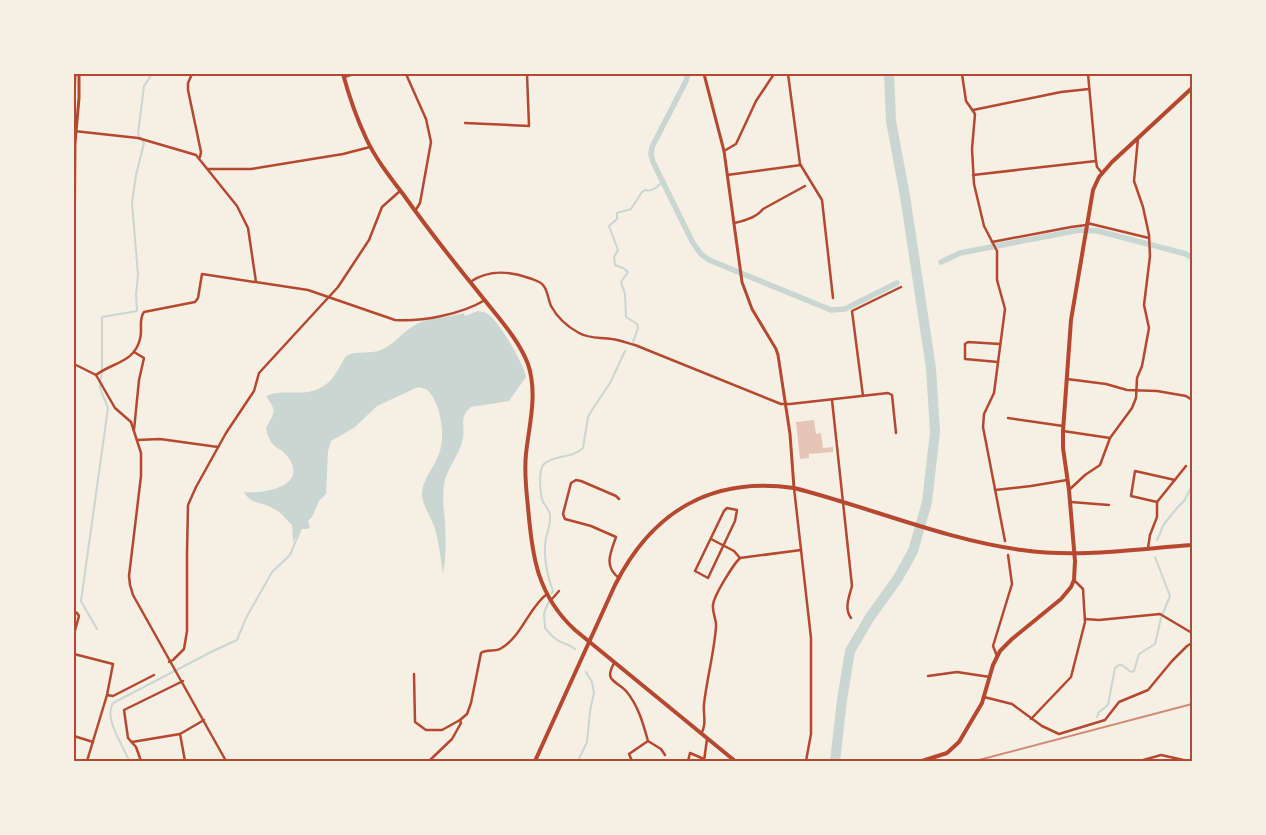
<svg xmlns="http://www.w3.org/2000/svg" width="1266" height="835" viewBox="0 0 1266 835" font-family="Inter,sans-serif">
<rect width="100%" height="100%" fill="#f6efe4"/>
<!-- water -->
<path fill="#c9d6d2" d="M478,311C480,312 483,311 486,313C498,319 523,362 526,377L509,401L471,407C459,416 465,426 463,438C460,455 446,469 444,485C442,499 444,510 445,524C446,541 446,558 443,574C441,559 439,543 435,529C431,517 424,508 422,496C421,481 434,468 439,454C446,436 441,401 426,389L418,387L377,406L355,427L331,441L328,451L326,494L319,501L312,517L308,521L310,527L308,529H301L293,542L292,525C286,520 281,512 274,509C264,502 251,505 244,492C260,494 304,488 291,462C283,445 271,453 266,428C274,412 278,413 266,396C283,388 301,397 318,389C328,385 334,377 339,368C342,364 343,358 348,355C356,351 371,354 381,350C396,344 404,329 419,323C432,317 449,318 463,313L465,316Z"/>
<g fill="none" stroke-linecap="round" stroke-linejoin="round">
<!-- stream -->
<g stroke="#c9d6d2" stroke-width="2">
<polyline points="1188,74 1192,79"/>
<path d="M633,342L638,328L637,324L626,317L625,294L621,282L628,272L623,268L615,265L614,257L618,250L609,226L617,219V213L631,209L642,192L645,190C653,192 657,187 663,181"/>
<polyline points="1157,540 1164,524 1177,508 1184,501 1192,486"/>
<path d="M552,593L553,591C547,575 543,555 546,538C548,530 551,523 550,515C549,509 546,507 543,502C540,494 538,470 544,464C555,454 572,459 583,448L588,417L592,410L610,383L625,351"/>
<path d="M549,601L544,613L545,628C550,634 555,640 563,643C568,645 571,645 575,649"/>
<polyline points="97,629 81,601 108,408 100,388 102,367 102,317 137,311 136,294 138,275 132,203 136,175 144,143 138,134 144,86 152,74"/>
<polyline points="1097,717 1099,712 1108,705 1115,668 1119,665 1122,665 1131,672 1134,671 1139,654 1155,644 1161,618 1170,596 1155,557"/>
<path d="M129,761C124,746 103,719 113,703L213,651L237,640L246,618L272,572L290,555L302,526"/>
<polyline points="578,761 587,742 590,711 594,693 592,682 586,672"/>
</g>
<!-- canal -->
<g stroke="#c9d6d2" stroke-width="5.5">
<polyline points="688,74 686,81 652,147 651,154 653,162 693,243 701,254 709,260 831,310 845,309 897,283"/>
<polyline points="941,262 960,253 1080,230 1098,231 1186,254 1192,258"/>
</g>
<!-- river -->
<polyline stroke="#c9d6d2" stroke-width="10" points="835,761 842,700 850,651 870,617 898,578 913,551 927,502 935,432 931,368 905,196 891,121 889,74"/>
</g>
<!-- building -->
<polygon fill="#e6c5b7" points="814,420 816,434 821,433 823,448 833,447 833,452 809,454 809,458 800,459 796,422"/>
<g fill="none" stroke-linecap="round" stroke-linejoin="round">
<!-- minor -->
<g stroke="#b5482f" stroke-width="2.5">
<polyline points="192,74 188,83 188,90 201,152 200,157"/>
<polyline points="406,74 426,119 431,142 420,203 415,211"/>
<polyline points="788,74 800,164 822,200 833,298"/>
<polyline points="962,74 966,101 975,114 972,149 974,184 984,226 997,251 997,280 1005,309 994,393 984,414 983,427 1005,541"/>
<polyline points="1088,74 1096,161 1097,167 1102,173"/>
<polyline points="344,77 354,74"/>
<polyline points="973,110 1061,92 1089,89"/>
<polyline points="465,123 529,126 527,74"/>
<polyline points="74,131 138,138 196,155 237,206 248,228 256,282"/>
<polyline points="724,151 736,144 756,101 774,74"/>
<polyline points="208,169 251,169 343,154 370,147"/>
<polyline points="727,175 801,165"/>
<polyline points="973,175 1096,161"/>
<path d="M734,223C744,221 757,217 763,209L805,186"/>
<polyline points="1087,223 1149,238"/>
<polyline points="992,242 1071,227 1086,225"/>
<path d="M470,282C489,269 509,271 529,278C534,280 540,281 543,285C548,291 548,299 551,306C557,317 568,327 579,333C590,339 600,337 612,339C620,340 627,343 635,345L781,404H790L888,393L892,395L896,433"/>
<polyline points="134,352 144,358 139,380 134,430"/>
<polyline points="998,362 965,359 965,344 968,342 1000,344"/>
<polyline points="74,364 96,375 115,408 131,422 141,453 141,476 129,576 130,585 133,595 226,761"/>
<path d="M96,375C113,362 134,363 140,339C143,330 138,320 144,312L195,302L198,298L202,274L308,290L395,320C422,322 462,314 485,300"/>
<polyline points="1067,379 1106,384 1127,390 1157,391 1186,396 1192,400"/>
<polyline points="863,396 852,311 901,287"/>
<path d="M832,400L852,586C849,597 844,609 851,618"/>
<polyline points="1008,418 1063,426"/>
<polyline points="1063,431 1110,438"/>
<polyline points="137,440 160,439 218,447"/>
<polyline points="794,488 811,638 811,734 806,761"/>
<polyline points="995,490 1031,486 1067,480"/>
<polyline points="1069,490 1085,475 1100,465 1110,438 1132,408 1136,398 1137,378 1142,366 1149,328 1144,305 1150,256 1149,235 1143,207 1134,181 1138,138"/>
<polyline points="1071,502 1109,505"/>
<polyline points="1157,502 1131,496 1135,471 1175,480"/>
<polygon points="727,508 737,510 735,521 708,578 695,571 724,511"/>
<polyline points="711,539 734,551 740,558"/>
<polyline points="1148,548 1150,535 1157,517 1157,502 1186,466"/>
<path d="M619,578C603,566 611,552 616,537L591,526L565,519L563,514L571,483L576,480L581,481L616,496L619,499"/>
<polyline points="551,600 559,591"/>
<polyline points="74,612 77,613 79,616 74,634"/>
<polyline points="1085,619 1099,620 1160,614 1192,633"/>
<polyline points="74,654 113,664 107,695 87,761"/>
<polyline points="997,656 993,646 1012,584 1008,555"/>
<polyline points="169,662 173,660 184,649 187,631 187,553 188,505 196,487 226,433 254,391 259,373 338,287 369,240 382,207 400,191"/>
<path d="M614,663C612,667 608,674 611,678C614,683 622,686 626,691C638,705 643,723 648,741L661,749L665,755"/>
<path d="M414,674L415,722L426,730H442L460,720L467,714L471,703L481,653C487,649 494,652 500,649C521,638 529,607 547,594"/>
<polyline points="928,676 957,672 990,677"/>
<polyline points="107,695 113,696 154,675"/>
<polyline points="984,697 1012,704 1042,726 1059,734 1105,720 1119,702 1148,690 1172,661 1187,646 1192,643"/>
<polyline points="1031,719 1071,677 1085,622 1083,589 1074,580"/>
<polyline points="180,734 185,761"/>
<path d="M701,734C707,725 703,714 704,704C707,678 714,653 716,627C717,620 712,613 713,605C714,595 733,565 740,558L801,550"/>
<polyline points="74,736 93,742"/>
<polyline points="132,742 180,734 204,720"/>
<polyline points="141,761 136,747 128,738 124,710 183,681"/>
<polyline points="429,761 452,739 461,723 460,720"/>
<polyline points="632,761 629,754 648,741"/>
<polyline points="688,761 690,753 704,759"/>
<polyline points="704,761 707,739"/>
<polyline points="1140,761 1161,755 1188,761"/>
</g>
<!-- tertiary -->
<g stroke="#b5482f" stroke-width="3">
<polyline points="704,74 724,151 742,282 752,309 776,349 778,355 790,434 794,488"/>
<polyline points="74,102 75,74"/>
<polyline points="74,268 75,143 79,98 79,74"/>
</g>
<!-- primary -->
<g stroke="#b5482f" stroke-width="4">
<path d="M343,74C349,96 356,117 366,138C375,158 390,177 403,194C427,228 453,261 479,293C496,315 518,338 528,364C538,394 529,425 526,454C524,472 526,489 528,507C532,556 537,595 575,630L735,761"/>
<path d="M535,761L615,585C652,512 711,476 794,488C869,507 946,540 1022,550C1078,558 1136,549 1192,545"/>
<polyline points="922,761 947,753 959,742 982,703 993,665 1000,651 1012,639 1061,599 1071,587 1074,580 1075,561 1069,490 1063,448 1063,431 1071,320 1093,190 1099,177 1112,162 1192,88"/>
</g>
<!-- rail -->
<polyline stroke="#cf8b77" stroke-width="2" points="975,761 1192,704"/>
</g>
<!-- border -->
<rect width="1266" height="835" fill="none" stroke="#f6efe4" stroke-width="150"/>
<rect x="75" y="75" width="1116" height="685" fill="none" stroke="#b5482f" stroke-width="2"/>
</svg>
